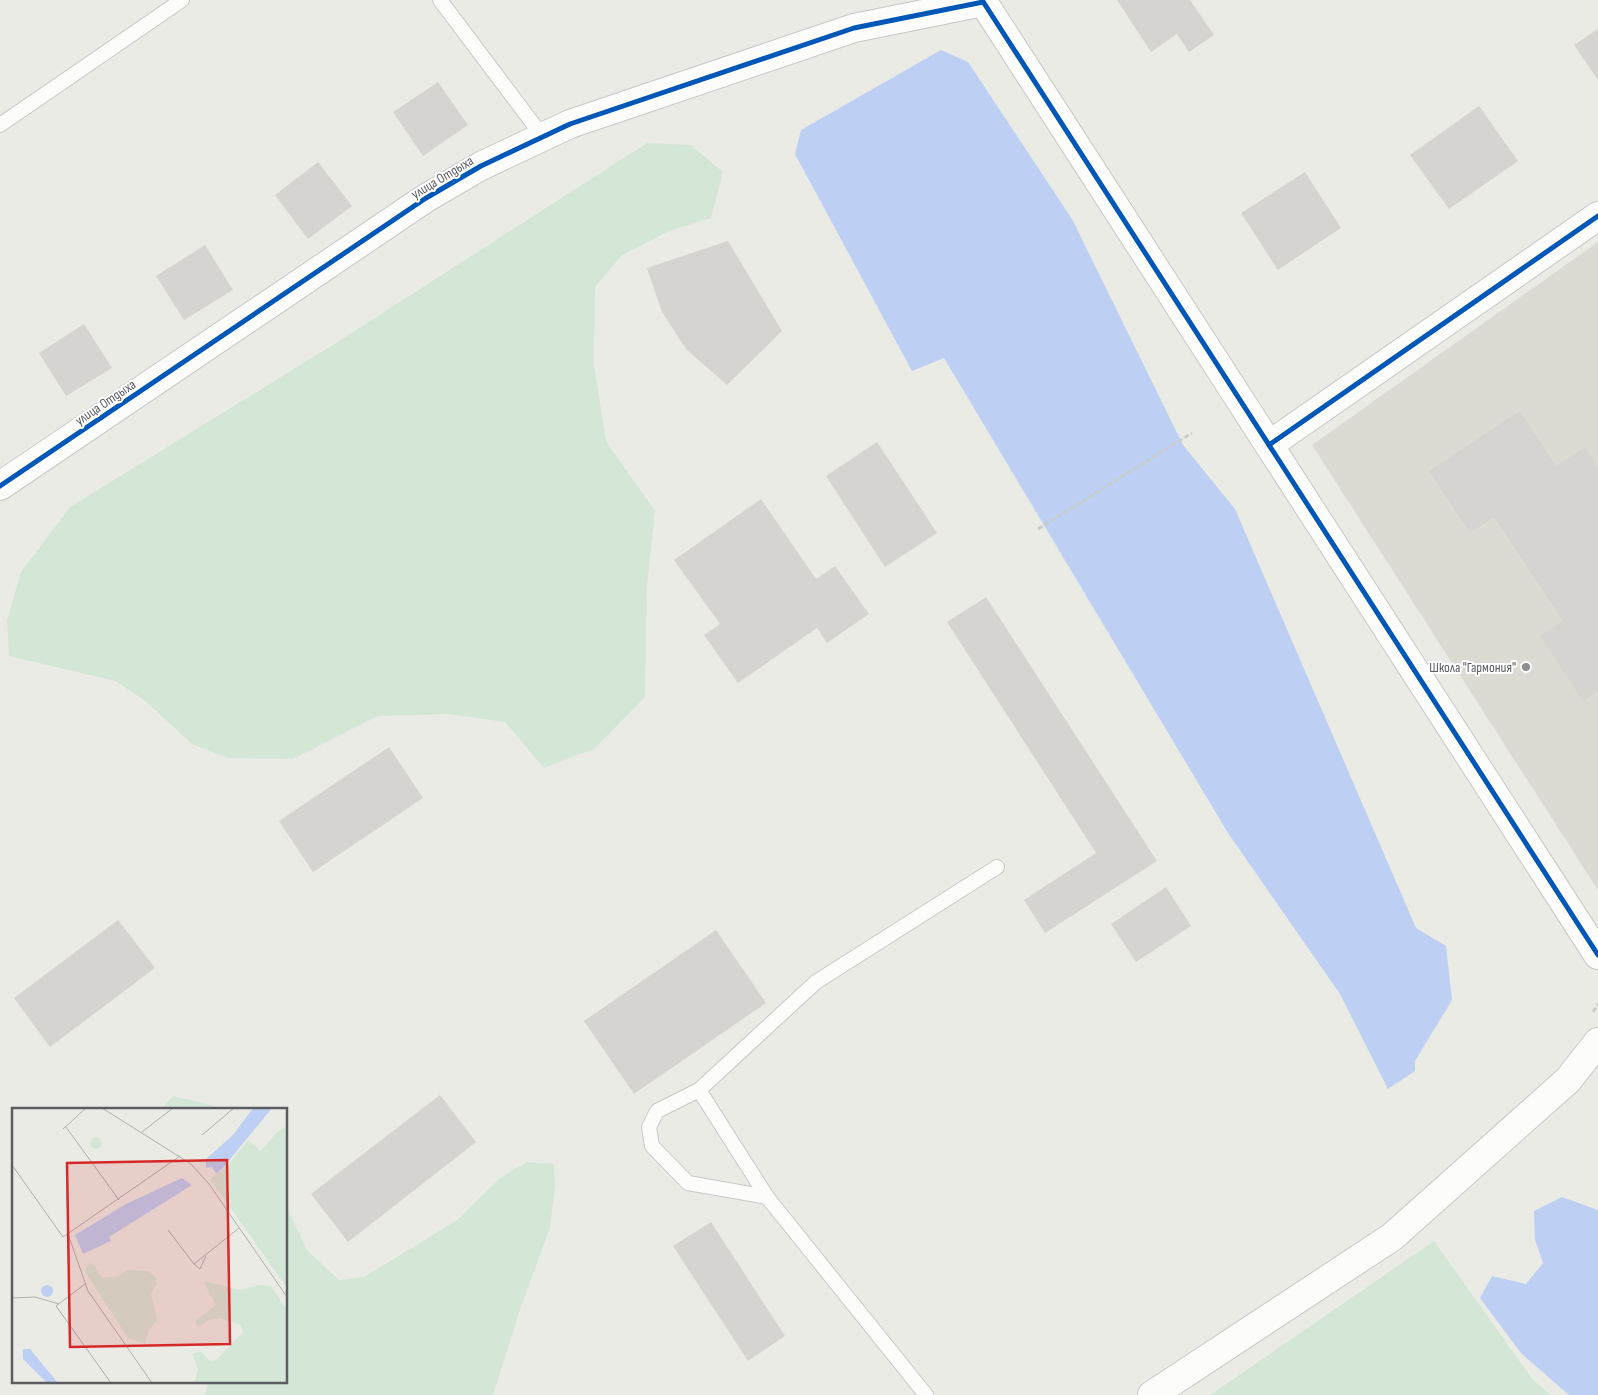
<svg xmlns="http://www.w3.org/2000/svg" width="1598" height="1395" viewBox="0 0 1598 1395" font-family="'Sofia Sans Condensed',sans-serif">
<rect width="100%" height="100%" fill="#ebebe6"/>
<!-- education -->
<polygon fill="#dbdbd4" points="1598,242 1598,890 1312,445"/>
<!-- green -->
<g fill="#d4e7d7">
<polygon points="647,143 691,145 723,172 711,218 669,231 622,255 595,287 594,365 606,441 655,511 647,586 645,697 594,749 544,768 505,722 448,714 378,716 293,759 228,758 192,744 144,700 115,681 9,656 7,620 21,572 70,507 339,341"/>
<polygon points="173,1096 212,1105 216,1109 164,1109 165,1104"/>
<polygon points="527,1162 554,1164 555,1186 550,1228 521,1307 493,1395 205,1395 208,1381 286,1381 286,1206 307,1250 339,1280 364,1277 457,1220 500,1178"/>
<polygon points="1434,1241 1533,1380 1551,1395 1210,1395"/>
</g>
<!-- water -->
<g fill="#bdcff3">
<polygon points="941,50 968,62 1072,219 1183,445 1235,509 1416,928 1446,946 1452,1000 1415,1061 1415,1071 1388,1089 1340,994 1228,833 944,358 912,371 795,154 801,130"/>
<polygon points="1562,1197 1598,1210 1598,1395 1569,1395 1521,1353 1480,1298 1492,1276 1526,1284 1543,1263 1535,1240 1534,1211"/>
</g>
<!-- building -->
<g fill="#d5d4d1">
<polygon points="1117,0 1190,0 1214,35 1189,52 1177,34 1151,52"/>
<polygon points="1598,29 1598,80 1574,45"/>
<polygon points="438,82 468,125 423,156 393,112"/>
<polygon points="1479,106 1518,161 1449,209 1410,155"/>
<polygon points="318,162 352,206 308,239 275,195"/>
<polygon points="1305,172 1341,228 1278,270 1241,213"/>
<polygon points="728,241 782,331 727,385 686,349 662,312 647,268"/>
<polygon points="205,245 233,290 184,320 156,276"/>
<polygon points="84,324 112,368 66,396 39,353"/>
<polygon points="1520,411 1556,466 1585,447 1598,467 1598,691 1583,701 1540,636 1563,621 1494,517 1470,533 1429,471"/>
<polygon points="877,442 937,533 885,567 826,476"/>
<polygon points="761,499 816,579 835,566 869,614 827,643 817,628 738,683 704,635 720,624 674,560"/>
<polygon points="986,597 1157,861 1045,933 1024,900 1096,853 947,622"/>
<polygon points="389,747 423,798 313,872 279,821"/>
<polygon points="1166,887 1191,926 1136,962 1111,924"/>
<polygon points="118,920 155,968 50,1047 14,998"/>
<polygon points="716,930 766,1003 634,1094 584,1021"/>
<polygon points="440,1095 476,1142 348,1242 311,1194"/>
<polygon points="711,1222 785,1336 748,1361 673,1246"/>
</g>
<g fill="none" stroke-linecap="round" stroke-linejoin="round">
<!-- service casing -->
<g stroke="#c8c8c6" stroke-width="16">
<g id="service">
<polyline points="440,0 543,137"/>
<polyline points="0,125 182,0"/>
<polyline points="699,1090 657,1111 649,1127 652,1146 688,1183 767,1197"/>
<polyline points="926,1395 767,1197 699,1090 816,982 997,867"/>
</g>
</g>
<!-- minor casing -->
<g stroke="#c8c8c6" stroke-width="30">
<g id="minor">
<polyline points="982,0 1598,955"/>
<polyline points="1269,445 1598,216"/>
<polyline points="0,486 426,198 481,166 570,124 854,28 983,2"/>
</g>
</g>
<!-- secondary casing -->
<g stroke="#c8c8c7" stroke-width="30">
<polyline id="secondary" points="1152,1395 1392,1237 1568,1080 1598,1042"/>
</g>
<!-- path -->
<g stroke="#c8ccca" stroke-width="3" stroke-dasharray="5 2.5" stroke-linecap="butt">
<polyline points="1038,529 1192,433"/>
<polyline points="1593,1012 1598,1004"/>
</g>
<!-- service -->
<use href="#service" stroke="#fcfcfb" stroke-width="14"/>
<!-- minor -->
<use href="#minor" stroke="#fcfcfb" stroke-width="28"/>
<!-- secondary -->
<use href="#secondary" stroke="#fcfcfb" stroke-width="28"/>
<!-- cycleway casing -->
<g stroke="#fff" stroke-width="8">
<g id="cycleway">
<polyline points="982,0 1598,955"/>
<polyline points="1269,445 1598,216"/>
<polyline points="0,486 426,198 481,166 570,124 854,28 983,2"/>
</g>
</g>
<!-- cycleway -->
<use href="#cycleway" stroke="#0057b8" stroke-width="5"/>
</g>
<!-- markers -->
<circle fill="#8e8f91" stroke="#fff" stroke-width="2" cx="1526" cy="667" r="5"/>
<g text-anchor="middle" stroke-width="4" stroke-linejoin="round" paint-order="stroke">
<!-- street labels -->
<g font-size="14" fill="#5c5d63" stroke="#fff">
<text transform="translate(442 177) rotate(-31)" y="5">улица Отдыха</text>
<text transform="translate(105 402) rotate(-34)" y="5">улица Отдыха</text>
</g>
<!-- poi labels -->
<g font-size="14" fill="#5c5d63" stroke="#fff" text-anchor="end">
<text x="1516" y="672">Школа "Гармония"</text>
</g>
</g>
<!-- overview -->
<g transform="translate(12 1108)">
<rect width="275" height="275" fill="#ebebe6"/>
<path d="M275,18V180L198,71L214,60L236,32L249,43L265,24ZM78 35a6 6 0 1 1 12 0a6 6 0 1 1-12 0ZM76,155L82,157L90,170L107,168L115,162L137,163L143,169L145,175L139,186L145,211L136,224L133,236L116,230L73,164ZM191,173L229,182L246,177L259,178L275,202V275H182L186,261L180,246L188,243L198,253L204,252L231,224L229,217L208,210L197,212L188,218L184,217V212L204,197Z" fill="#d4e7d7"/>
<path d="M241,0H260L210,61L204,66L200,59L194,60V51L221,27ZM170,70L180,77L97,129L99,133L71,146L63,127L114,96ZM29 183a6 6 0 1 1 12 0a6 6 0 1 1-12 0ZM11,241H18L46,275H35L11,251Z" fill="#bdcff3"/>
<path fill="none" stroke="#aeaeae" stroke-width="1" d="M90,0L179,56L197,76L275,189M54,19L107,92M51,21L74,0M130,24L161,0M190,27L222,0M0,57L51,129L168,48M156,122L182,156L227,120M56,126L76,183L140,275M182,156L188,161L194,148M73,176L44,198L99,275M0,190L23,189L47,196"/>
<path fill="#d62828" fill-opacity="0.15" stroke="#d62828" stroke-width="2.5" d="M215,52L218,236L58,239L55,55Z"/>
<rect width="275" height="275" fill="none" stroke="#5c5d63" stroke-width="2.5"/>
</g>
</svg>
